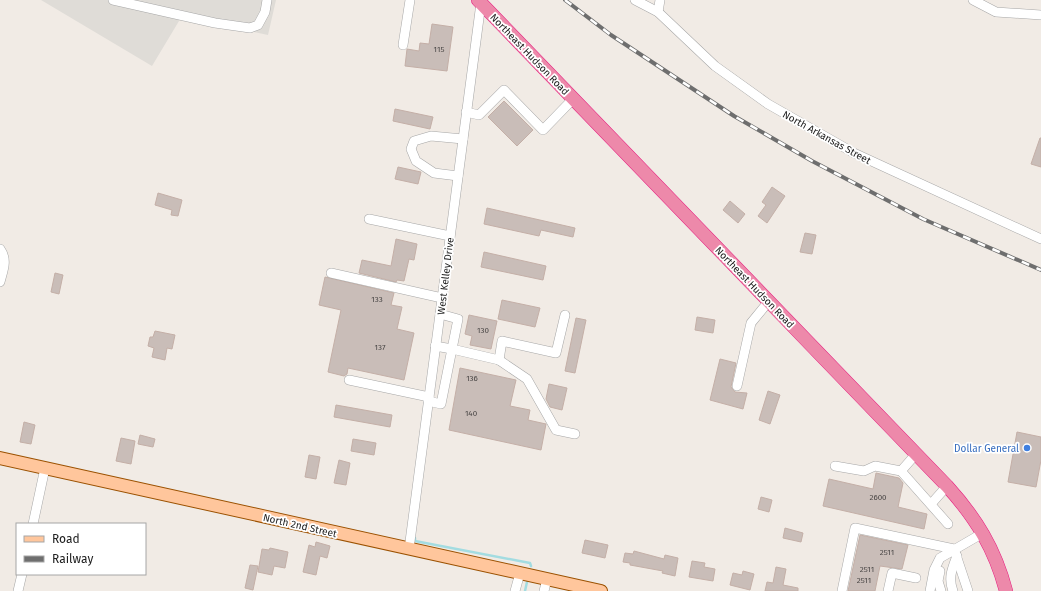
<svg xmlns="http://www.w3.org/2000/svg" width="1041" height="591" viewBox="0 0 1041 591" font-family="'Fira Sans',sans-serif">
<rect width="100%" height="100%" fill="#f1ebe5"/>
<!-- airport -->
<polygon fill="#dfdcd7" points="41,0 276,0 268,35 182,16 152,66"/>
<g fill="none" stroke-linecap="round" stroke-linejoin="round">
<!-- stream -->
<g stroke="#a3dce1" stroke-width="2.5">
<polyline points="415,538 415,541 530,563 531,566"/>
<polyline points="525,591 527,582"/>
</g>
</g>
<!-- building -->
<g fill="#c9bdb8" stroke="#c4afa7">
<polygon points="432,24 453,27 447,71 405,66 407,49 419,51 420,43 429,44"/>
<polygon points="504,101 533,130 517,146 488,117"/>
<polygon points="395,109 433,117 430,129 393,121"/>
<polygon points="1040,138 1041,138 1041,167 1031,164"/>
<polygon points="398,167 421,172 418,184 395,179"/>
<polygon points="772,187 785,196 767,223 758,216 766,205 762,202"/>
<polygon points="158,193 182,200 178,216 171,215 172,210 155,205"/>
<polygon points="730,201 745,214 738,223 723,210"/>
<polygon points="487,208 575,228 573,237 541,230 539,236 484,224"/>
<polygon points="805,233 816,235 812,254 800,252"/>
<polygon points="396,239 417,244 414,260 409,259 404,281 397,280 396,282 359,273 362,260 391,266"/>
<polygon points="484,252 546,266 543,280 481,267"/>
<polygon points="55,273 63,275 59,294 51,292"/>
<polygon points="325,277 394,293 391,305 402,307 397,329 414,333 404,380 348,368 347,374 344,376 328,372 341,310 319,305"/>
<polygon points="502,300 540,308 535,327 498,319"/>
<polygon points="469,315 497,321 491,349 470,345 472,336 465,334"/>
<polygon points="697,317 715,320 713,333 695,330"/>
<polygon points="576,318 586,320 575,373 565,371"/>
<polygon points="155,331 175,335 172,349 167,348 165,360 152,357 154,348 148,346 150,337 153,337"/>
<polygon points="720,359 736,363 731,387 735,392 747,393 743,409 710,400"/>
<polygon points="460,368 516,380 510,406 530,410 528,420 546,424 541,450 449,430"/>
<polygon points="549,384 567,388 562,410 550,407 546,399"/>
<polygon points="768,391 780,395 770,424 759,420"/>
<polygon points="336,405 392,415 390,427 334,417"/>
<polygon points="24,422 35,425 31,444 20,442"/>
<polygon points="1017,432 1041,437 1041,460 1036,487 1008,482"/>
<polygon points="140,435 155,439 153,447 138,444"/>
<polygon points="121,438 135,441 131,464 116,461"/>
<polygon points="353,439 376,443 374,455 351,451"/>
<polygon points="309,455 320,457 316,479 305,477"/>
<polygon points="339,460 350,463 346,485 334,483"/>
<polygon points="876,473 899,478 903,483 898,507 927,514 924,529 823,506 829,479 873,489"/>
<polygon points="761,497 772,500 769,512 758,509"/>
<polygon points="785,528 803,533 801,542 783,538"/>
<polygon points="860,535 908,545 902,569 880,566 875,591 848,591"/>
<polygon points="585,540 608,545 605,558 582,553"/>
<polygon points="316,542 330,546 327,558 320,556 316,575 303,572 309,545 315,547"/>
<polygon points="270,548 288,552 285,568 274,566 272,575 258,572 262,549 269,550"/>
<polygon points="634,551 664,559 665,555 678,558 675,576 662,573 663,571 630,565 630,563 623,562 625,553 633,554"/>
<polygon points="692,561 705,563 704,567 715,569 713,581 689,577"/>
<polygon points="250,565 258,566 253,590 245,588"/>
<polygon points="776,567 786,569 783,585 798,588 798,591 765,591 767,582 773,583"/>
<polygon points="743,571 754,574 750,590 730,585 733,573 742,575"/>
</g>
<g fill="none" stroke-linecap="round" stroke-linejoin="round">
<!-- minor casing -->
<g stroke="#a7a7a7" stroke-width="10">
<g id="minor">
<polyline points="113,0 215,23 250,28 258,25 265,12 267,0"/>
<polyline points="635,0 658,12 715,66 768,104 854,153 1041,239"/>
<polyline points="973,0 996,12 1041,15"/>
<polyline points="658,12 660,0"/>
<polyline points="403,45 410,0"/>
<polyline points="466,112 479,115 504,90 543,130 573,99"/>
<polyline points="458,176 434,173 416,161 411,149 414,141 431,136 463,139"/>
<polyline points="369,219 450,236"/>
<path d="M0,249C8,260 3,270 0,282"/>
<polyline points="331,273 442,298"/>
<polyline points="440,314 458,319 452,349 499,360 502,341 556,353 565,315"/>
<polyline points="499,360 527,379 556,430 575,434"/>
<polyline points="349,380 429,397"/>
<polyline points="737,386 751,323 769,301"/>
<polyline points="428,401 441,404 452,349 435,346"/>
<polyline points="835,466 864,471 875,466 901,471 948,524"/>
<polyline points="901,471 916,454"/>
<polyline points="931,504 947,486"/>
<polyline points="33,524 45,468"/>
<polyline points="409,549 481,3"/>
<polyline points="940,571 938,581 941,591"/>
<polyline points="18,591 22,574"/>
<polyline points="515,591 520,573"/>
<polyline points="544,591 547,579"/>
<polyline points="842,591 855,528 954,549 968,591"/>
<polyline points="888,591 892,573 916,578"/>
<polyline points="930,591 934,570 940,558 983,533"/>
<path d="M953,591C948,578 952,569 957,556"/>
</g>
</g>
<!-- major casing -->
<g stroke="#9b5100" stroke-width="14">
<polyline id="major" points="0,458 601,591"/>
</g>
<!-- highway casing -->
<g stroke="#e61b7f" stroke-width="14">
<path id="highway" d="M478,0L947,486C976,518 995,549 1006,591"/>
</g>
<!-- minor -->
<use href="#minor" stroke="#fff" stroke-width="9"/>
<!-- major -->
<use href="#major" stroke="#ffc69c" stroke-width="12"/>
<!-- highway -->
<use href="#highway" stroke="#ed89aa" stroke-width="13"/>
<!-- rail casing -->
<g stroke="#6e6e6e" stroke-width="4">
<polyline id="rail" points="565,0 611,35 734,116 812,161 923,219 1041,270"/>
</g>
<!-- rail -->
<use href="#rail" stroke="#fff" stroke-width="2.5" stroke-dasharray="8" stroke-linecap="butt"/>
</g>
<!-- markers -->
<circle fill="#3f7fe0" stroke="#fff" stroke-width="1.5" cx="1027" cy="448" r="4"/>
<g text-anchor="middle" stroke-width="3.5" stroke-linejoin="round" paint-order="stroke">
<!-- number labels -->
<g font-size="8" fill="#4a4746">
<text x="439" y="52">115</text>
<text x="377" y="302">133</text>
<text x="483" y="333">130</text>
<text x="380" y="350">137</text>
<text x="472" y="381">136</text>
<text x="471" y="416">140</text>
<text x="878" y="500">2600</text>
<text x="887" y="555">2511</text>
<text x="867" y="572">2511</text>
<text x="864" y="583">2511</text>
</g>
<!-- street labels -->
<g font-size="10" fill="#202020" stroke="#fff">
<text transform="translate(530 54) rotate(46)" y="4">Northeast Hudson Road</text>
<text transform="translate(827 137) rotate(29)" y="4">North Arkansas Street</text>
<text transform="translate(445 276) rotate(-83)" y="4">West Kelley Drive</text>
<text transform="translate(755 287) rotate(46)" y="4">Northeast Hudson Road</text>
<text transform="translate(300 525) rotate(13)" y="4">North 2nd Street</text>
</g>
<!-- shop labels -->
<g font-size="10" fill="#366cbe" stroke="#fff" text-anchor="end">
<text x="1019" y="452">Dollar General</text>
</g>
</g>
<!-- legend -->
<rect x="16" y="523" width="130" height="52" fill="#ffffff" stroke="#a6a6a6"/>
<rect x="24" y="536" width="20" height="6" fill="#ffc69c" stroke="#a6a6a6"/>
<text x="52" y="543" font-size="12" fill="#202020">Road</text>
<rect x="24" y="556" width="20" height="6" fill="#6e6e6e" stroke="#a6a6a6"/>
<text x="52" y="563" font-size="12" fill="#202020">Railway</text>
</svg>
